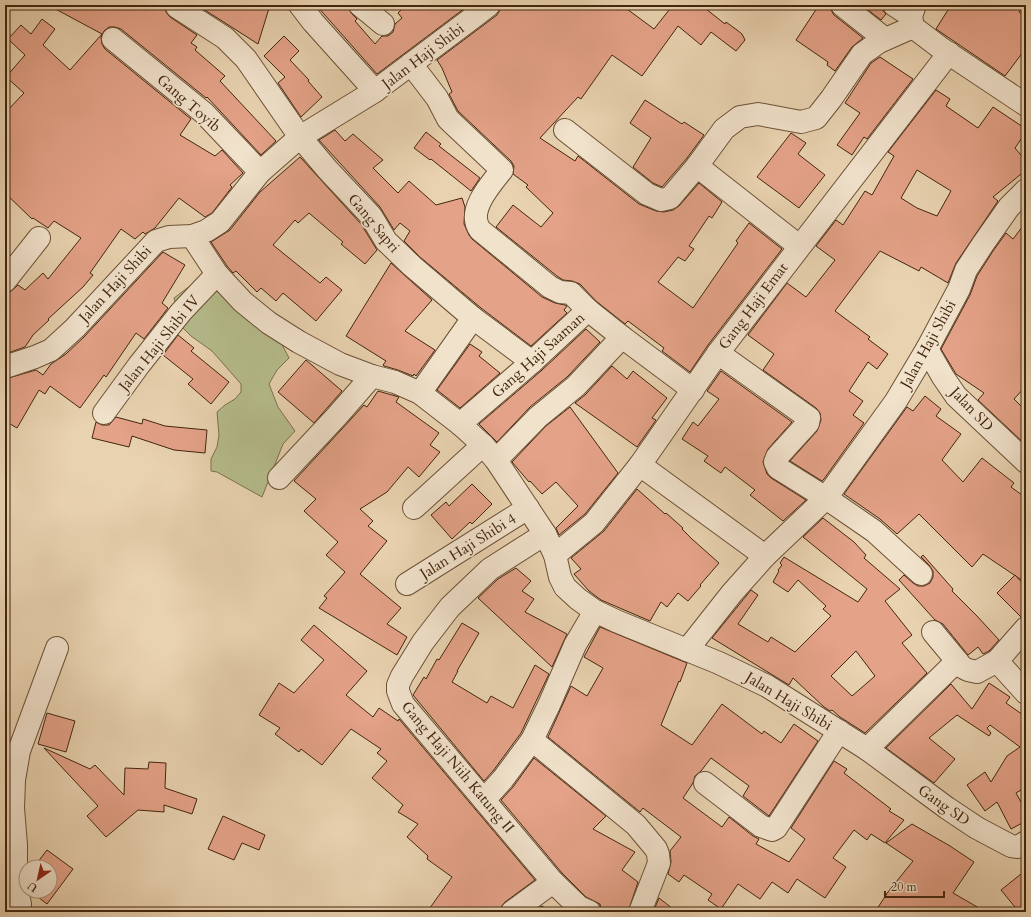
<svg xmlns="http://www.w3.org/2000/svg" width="1031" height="917" viewBox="0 0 1031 917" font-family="Cardo,serif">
<rect width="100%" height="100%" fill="#e9d2b0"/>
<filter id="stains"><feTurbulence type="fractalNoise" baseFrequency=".005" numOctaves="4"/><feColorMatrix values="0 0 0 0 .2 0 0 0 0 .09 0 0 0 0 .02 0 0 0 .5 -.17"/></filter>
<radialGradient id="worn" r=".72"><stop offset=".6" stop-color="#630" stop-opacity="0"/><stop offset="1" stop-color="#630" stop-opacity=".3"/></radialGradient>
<!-- green -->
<polygon fill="#b5bc8c" stroke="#7c714d" points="202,277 278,337 289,358 277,370 269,384 278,407 295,431 283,444 262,497 217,472 211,471 211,459 217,447 219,435 217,412 225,405 235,399 241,392 241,384 212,351 191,336 181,326 174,298"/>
<!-- building -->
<g fill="#e4a288" stroke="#42260e" fill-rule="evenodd">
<polygon points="48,5 165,5 166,12 170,17 197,35 191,43 197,47 195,50 225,76 220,81 276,141 261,155 207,97 206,98 121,29 115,27 109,27 104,31 101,37 102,44 105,49 191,119 180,135 215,156 222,150 243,173 230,185 232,187 212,213 205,217 179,198 155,228 145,234 143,232 135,239 121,229 90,273 93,275 83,287 48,319 49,320 33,335 25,347 5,354 5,293 10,292 18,285 25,290 43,273 48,279 81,238 54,221 48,228 33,218 32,219 5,193 5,113 24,93 6,77 25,55 8,39 21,25 31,34 42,19 55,29 43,45 70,70 102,34"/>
<polygon points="197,5 270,5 258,44"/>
<polygon points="316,5 347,5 352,14 357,19 355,21 375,44 382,36 388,36 393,32 395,24 402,18 398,13 406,5 469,5 377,74"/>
<polygon points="501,5 627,5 627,9 654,29 673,5 701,5 725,24 726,22 737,30 742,34 745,40 736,51 711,32 701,45 678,26 642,76 612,55 581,99 578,97 540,138 575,161 578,156 639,204 656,211 664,212 673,210 679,206 699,183 722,202 712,218 709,216 689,246 694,249 685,261 678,257 658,282 693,308 738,243 736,241 749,223 782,249 708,345 690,372 662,351 664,348 628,321 625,324 596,301 580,284 572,281 563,280 557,276 496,227 513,205 541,227 553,213 526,187 528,185 513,174 514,166 511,161 458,111 449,94 452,92 442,68 437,60 497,15 500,10"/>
<polygon points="819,5 830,5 831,10 834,15 863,38 852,47 835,71 827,65 828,62 796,40"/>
<polygon points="862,5 878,5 886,14 881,20"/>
<polygon points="951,5 1024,5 1019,12 1026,17 1026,48 1005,76 936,29"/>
<polygon points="284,36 299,51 290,60 309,80 308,81 322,97 301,117 278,83 285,77 264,56"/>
<polygon points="880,57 913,79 867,139 864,137 852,155 837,145 860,113 845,103 871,63"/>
<path d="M936,90L950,99L946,106L978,128L993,107L1026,129V132L1015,148L1026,161V170L993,197L998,201L956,263L948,283L921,267L919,271L880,251L835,311L870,337L868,339L888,354L877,369L868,362L849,391L863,401L853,415L864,423L824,479L822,481L790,461L817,431L821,420L820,413L816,408L763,370L774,354L748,335L787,283L806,297L835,260L816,246L836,220L843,225L865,191L872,195L894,156L888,152ZM917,170L951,191L937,216L917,208L901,198Z"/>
<polygon points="645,100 682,124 684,122 704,135 687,158 662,187 653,183 633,167 651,138 630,123"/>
<polygon points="335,130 345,141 353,134 383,160 373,168 398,193 409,181 436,205 462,198 465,207 464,224 469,235 472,239 542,297 555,303 565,305 567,306 564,310 567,313 531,346 481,308 420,257 404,241 410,231 400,223 394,230 380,207 319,140"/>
<polygon points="426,132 441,144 439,146 480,178 471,191 431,159 430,160 414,148"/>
<polygon points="791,133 806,143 798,154 825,175 799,208 757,177"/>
<polygon points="300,157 361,224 377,250 365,264 341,244 343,242 309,213 298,223 295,220 273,245 320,283 326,277 342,290 316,321 283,293 276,301 261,288 257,292 236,271 233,273 227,266 211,242 230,230 260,192"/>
<polygon points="1026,222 1026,386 1014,399 1026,411 1026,445 978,400 984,393 956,374 941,349 970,295 977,276 993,251 1006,233 1013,239"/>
<polygon points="163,252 185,265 162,303 168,308 144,339 136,333 106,377 104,375 80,408 50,386 45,394 39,390 17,428 5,421 5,379 36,370 43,375 51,364 66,354 84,337"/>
<polygon points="391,263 432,300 405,331 435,350 416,376 414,374 413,376 398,370 384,366 383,365 386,361 346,336"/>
<polygon points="586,329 600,342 567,377 530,407 497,442 479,424 541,371"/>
<polygon points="178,335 194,348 191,351 229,382 211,404 188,384 193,379 163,355"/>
<polygon points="470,344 482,352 479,356 500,373 460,408 437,390"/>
<polygon points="306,360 342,391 314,423 278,392"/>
<polygon points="612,366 627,379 633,371 667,398 652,418 656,420 637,447 575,403 585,395"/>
<polygon points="721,371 792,422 768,449 763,462 767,474 771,478 806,500 783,521 750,495 755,490 725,467 721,473 704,461 708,456 682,439 693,422 698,426 719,399 707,391"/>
<polygon points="378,391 399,397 396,402 439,433 430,445 440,452 419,477 408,467 387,492 360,509 373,521 368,526 387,541 360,574 401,608 387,624 407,637 397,655 319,608 327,598 324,596 345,572 326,555 338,542 304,511 316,499 294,481 364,405 367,407"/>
<polygon points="925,396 941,409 936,416 961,434 942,460 963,482 982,458 1014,483 1011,487 1026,498 1026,583 983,554 972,567 919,514 897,534 880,519 844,494 907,407 913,411"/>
<polygon points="570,407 618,473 585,514 559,535 556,528 578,506 556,482 542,494 530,481 529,482 512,462 546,426"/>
<polygon points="116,417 142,424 143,419 165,426 207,430 205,453 174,450 132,436 129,447 92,438 96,422 102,425 109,425"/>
<polygon points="472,484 492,504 472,524 470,522 452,539 431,515 446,502 449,506"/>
<polygon points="637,489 665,514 666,513 683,528 682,529 692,539 719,563 700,585 701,586 688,601 678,593 667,607 661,602 650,621 601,600 589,591 574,574 581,569 571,558 604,531"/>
<path d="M823,518L854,542L866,555L864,558L900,589L885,601L912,635L902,643L927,673L865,733L840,717L832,710L830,711L824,707L793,678L789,685L712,638L751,590L758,595L738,624L768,642L771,637L795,652L831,616L823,609L826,606L798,580L788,592L773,582L779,571L778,570L782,565L780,563L784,557L858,602L867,589L803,537ZM856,651L875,676L852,696L831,676Z"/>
<polygon points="923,555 953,589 952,591 977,616 999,640 989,651 983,654 978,647 968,655 943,624 935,620 899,580 904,575 913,583 918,586 924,586 930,583 933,577 933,571 929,565 921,557"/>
<polygon points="516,568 531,581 522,591 534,599 525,612 567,634 552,667 478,598 498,579"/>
<polygon points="1015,575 1026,587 1026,616 1021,617 997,593"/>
<polygon points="462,623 479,633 457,671 458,671 452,682 487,703 491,696 513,708 535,665 549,674 521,733 493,771 484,781 413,695 424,677 426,679 437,659 439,660"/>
<polygon points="314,625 367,671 346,695 373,717 379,708 398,721 399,719 535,880 505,902 501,907 500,912 427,912 452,877 427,859 428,856 407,837 418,824 398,812 403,805 372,778 387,761 377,753 381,749 351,729 322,765 301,749 299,752 275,734 280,728 259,715 279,683 294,693 324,660 301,640"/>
<polygon points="600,627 687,663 680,682 679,681 661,725 692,745 722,704 762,734 764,731 781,743 794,724 818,741 769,816 743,796 749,786 711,758 701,771 695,776 693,783 683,798 722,827 729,817 753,836 759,839 756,844 789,862 805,839 791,828 834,761 847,769 844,773 891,809 889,811 904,820 885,843 871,834 867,840 854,830 833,858 846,867 825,898 797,879 788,893 772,882 760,899 738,884 721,909 708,900 712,894 684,875 679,882 668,874 671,862 670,851 681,837 643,808 640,812 548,737 571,686 587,696 603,668 584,657"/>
<polygon points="989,683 1010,697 1006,703 1026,717 1026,787 1016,793 1026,811 1026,821 1011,829 997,802 985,811 967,785 985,772 991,782 1007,756 1020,747 990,725 987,728 991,733 989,736 957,715 929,738 955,759 934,783 886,748 951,684 972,709"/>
<polygon points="47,713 75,721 66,752 38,744"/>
<polygon points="44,748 90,769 95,765 124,795 125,768 148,769 149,762 166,763 165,788 197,799 192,814 164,805 164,812 138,810 106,837 87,816 98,806"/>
<polygon points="534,758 606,816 593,829 635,852 622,870 638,882 628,912 602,912 600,904 586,897 562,873 501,800 513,787"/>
<polygon points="223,816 265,835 259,850 242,843 234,860 208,849"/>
<polygon points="912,824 950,846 974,862 953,893 986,912 875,912 888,892 913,861 886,843"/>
<polygon points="47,850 73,869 47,904 30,891 50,891 50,867 34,867"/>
<polygon points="1026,870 1026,912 1019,912 1001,890"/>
<polygon points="659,898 677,912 653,912"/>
<polygon points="542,906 551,912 533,912"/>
</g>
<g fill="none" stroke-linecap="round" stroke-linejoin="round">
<!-- minor casing -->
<g stroke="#6c5136" stroke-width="24">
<g id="minor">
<polyline points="300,5 313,22 375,91"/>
<polyline points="360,5 383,24"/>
<polyline points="842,5 885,39"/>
<polyline points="894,5 911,16"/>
<polyline points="915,5 911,16 913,27 942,49 1026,105"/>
<polyline points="177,7 225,38 246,59 300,137 327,169 371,216 386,241 412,266 473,318 532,362"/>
<polyline points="113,39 204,113 260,172"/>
<path d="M411,64L437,98L448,119L502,170C491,184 466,211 480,230L550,287L560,292L571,293L588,310L622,337L693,390"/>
<polyline points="565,130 647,194 661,200 670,198 697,166 724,129 740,117 758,114 801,122 816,118 831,99 862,54 879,42 913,27"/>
<polyline points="697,166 799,246"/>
<polyline points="192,236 217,274 243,302 269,323 299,342 340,364 372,376 395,382 420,393 460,424 483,445 496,460 545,534 555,555 560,577 565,587 578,599 595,611 616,621 719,663 767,686 867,749 947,808 977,828 1011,846 1018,847 1026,842"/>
<polyline points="5,281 39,238"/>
<polyline points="927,349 943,377 956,396 1026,462"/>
<polyline points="718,353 809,418 808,423 777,457 775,462 778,468 826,498 874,531 921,574"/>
<polyline points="5,367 35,357 51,350 75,328 156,241 169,237 192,236 206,231 220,222 260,172 300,137 375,91 471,19 489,5"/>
<polyline points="420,393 473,318"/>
<polyline points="104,413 139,365 181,312 217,274"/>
<polyline points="460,424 532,362 588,310"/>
<polyline points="496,460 538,417 576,386 622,337"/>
<polyline points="640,465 765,556"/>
<polyline points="279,478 337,416 372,376"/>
<polyline points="414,508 483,445"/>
<polyline points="545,534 490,569 450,607 423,642 402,676 398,685 398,691 403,704 553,882 579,907 590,912"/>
<polyline points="555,555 594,523 640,465 718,353 949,53"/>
<polyline points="407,584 528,508"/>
<polyline points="933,632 962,667 968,670 977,672 997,661 1026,628"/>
<polyline points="687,650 732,593 765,556 826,498 896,401 927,349 959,289 966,270 983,244 1009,207 1026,190"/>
<polyline points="997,661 1026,693"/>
<polyline points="532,740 636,825 656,849 658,854 659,863 640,912"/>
<polyline points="867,749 957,661"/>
<polyline points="705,783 761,826 772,830 776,828 839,731"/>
<polyline points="484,800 503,779 532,740 549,705 575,645 595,611"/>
<polyline points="19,912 20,904 16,886 16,845 13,808 14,780 19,751 57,648"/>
<polyline points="512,912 553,882"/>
</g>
</g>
<!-- minor -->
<use href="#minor" stroke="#f1e2cc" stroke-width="22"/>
</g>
<g text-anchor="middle" stroke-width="3.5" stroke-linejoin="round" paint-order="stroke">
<!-- street labels -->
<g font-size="15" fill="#42260e" stroke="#f1e2cc">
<text transform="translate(423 56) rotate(-37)" y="5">Jalan Haji Shibi</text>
<text transform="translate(189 103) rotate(41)" y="5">Gang Toyib</text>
<text transform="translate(374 223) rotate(50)" y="5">Gang Sapri</text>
<text transform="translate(115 284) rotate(-47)" y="5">Jalan Haji Shibi</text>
<text transform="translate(753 306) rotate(-53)" y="5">Gang Haji Emat</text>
<text transform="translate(159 343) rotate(-51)" y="5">Jalan Haji Shibi IV</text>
<text transform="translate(928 344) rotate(-61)" y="5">Jalan Haji Shibi</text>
<text transform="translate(538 355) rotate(-42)" y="5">Gang Haji Saaman</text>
<text transform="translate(972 409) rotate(46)" y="5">Jalan SD</text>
<text transform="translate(468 546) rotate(-32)" y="5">Jalan Haji Shibi 4</text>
<text transform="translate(789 701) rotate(31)" y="5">Jalan Haji Shibi</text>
<text transform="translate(458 767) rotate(50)" y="5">Gang Haji Niih Katung II</text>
<text transform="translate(944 805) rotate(35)" y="5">Gang SD</text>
</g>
</g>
<!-- margin -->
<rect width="1031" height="917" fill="none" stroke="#e9d2b0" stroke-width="20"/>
<rect x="6" y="6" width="1019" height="905" fill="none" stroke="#42260e" stroke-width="2"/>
<rect x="10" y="10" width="1011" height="897" fill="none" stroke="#42260e"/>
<!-- north arrow -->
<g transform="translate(38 879) rotate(214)"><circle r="19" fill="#f1e2cc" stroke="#ab9780"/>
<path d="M0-3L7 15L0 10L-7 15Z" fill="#8f2418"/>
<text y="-6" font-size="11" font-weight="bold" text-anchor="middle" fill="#42260e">U</text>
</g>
<!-- scale -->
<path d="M885 891v6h59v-6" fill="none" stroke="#42260e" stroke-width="2"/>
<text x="891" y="891" font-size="12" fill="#42260e" stroke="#f1e2cc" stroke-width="3" paint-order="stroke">20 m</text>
<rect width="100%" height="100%" filter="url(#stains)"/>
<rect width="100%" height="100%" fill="url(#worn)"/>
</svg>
